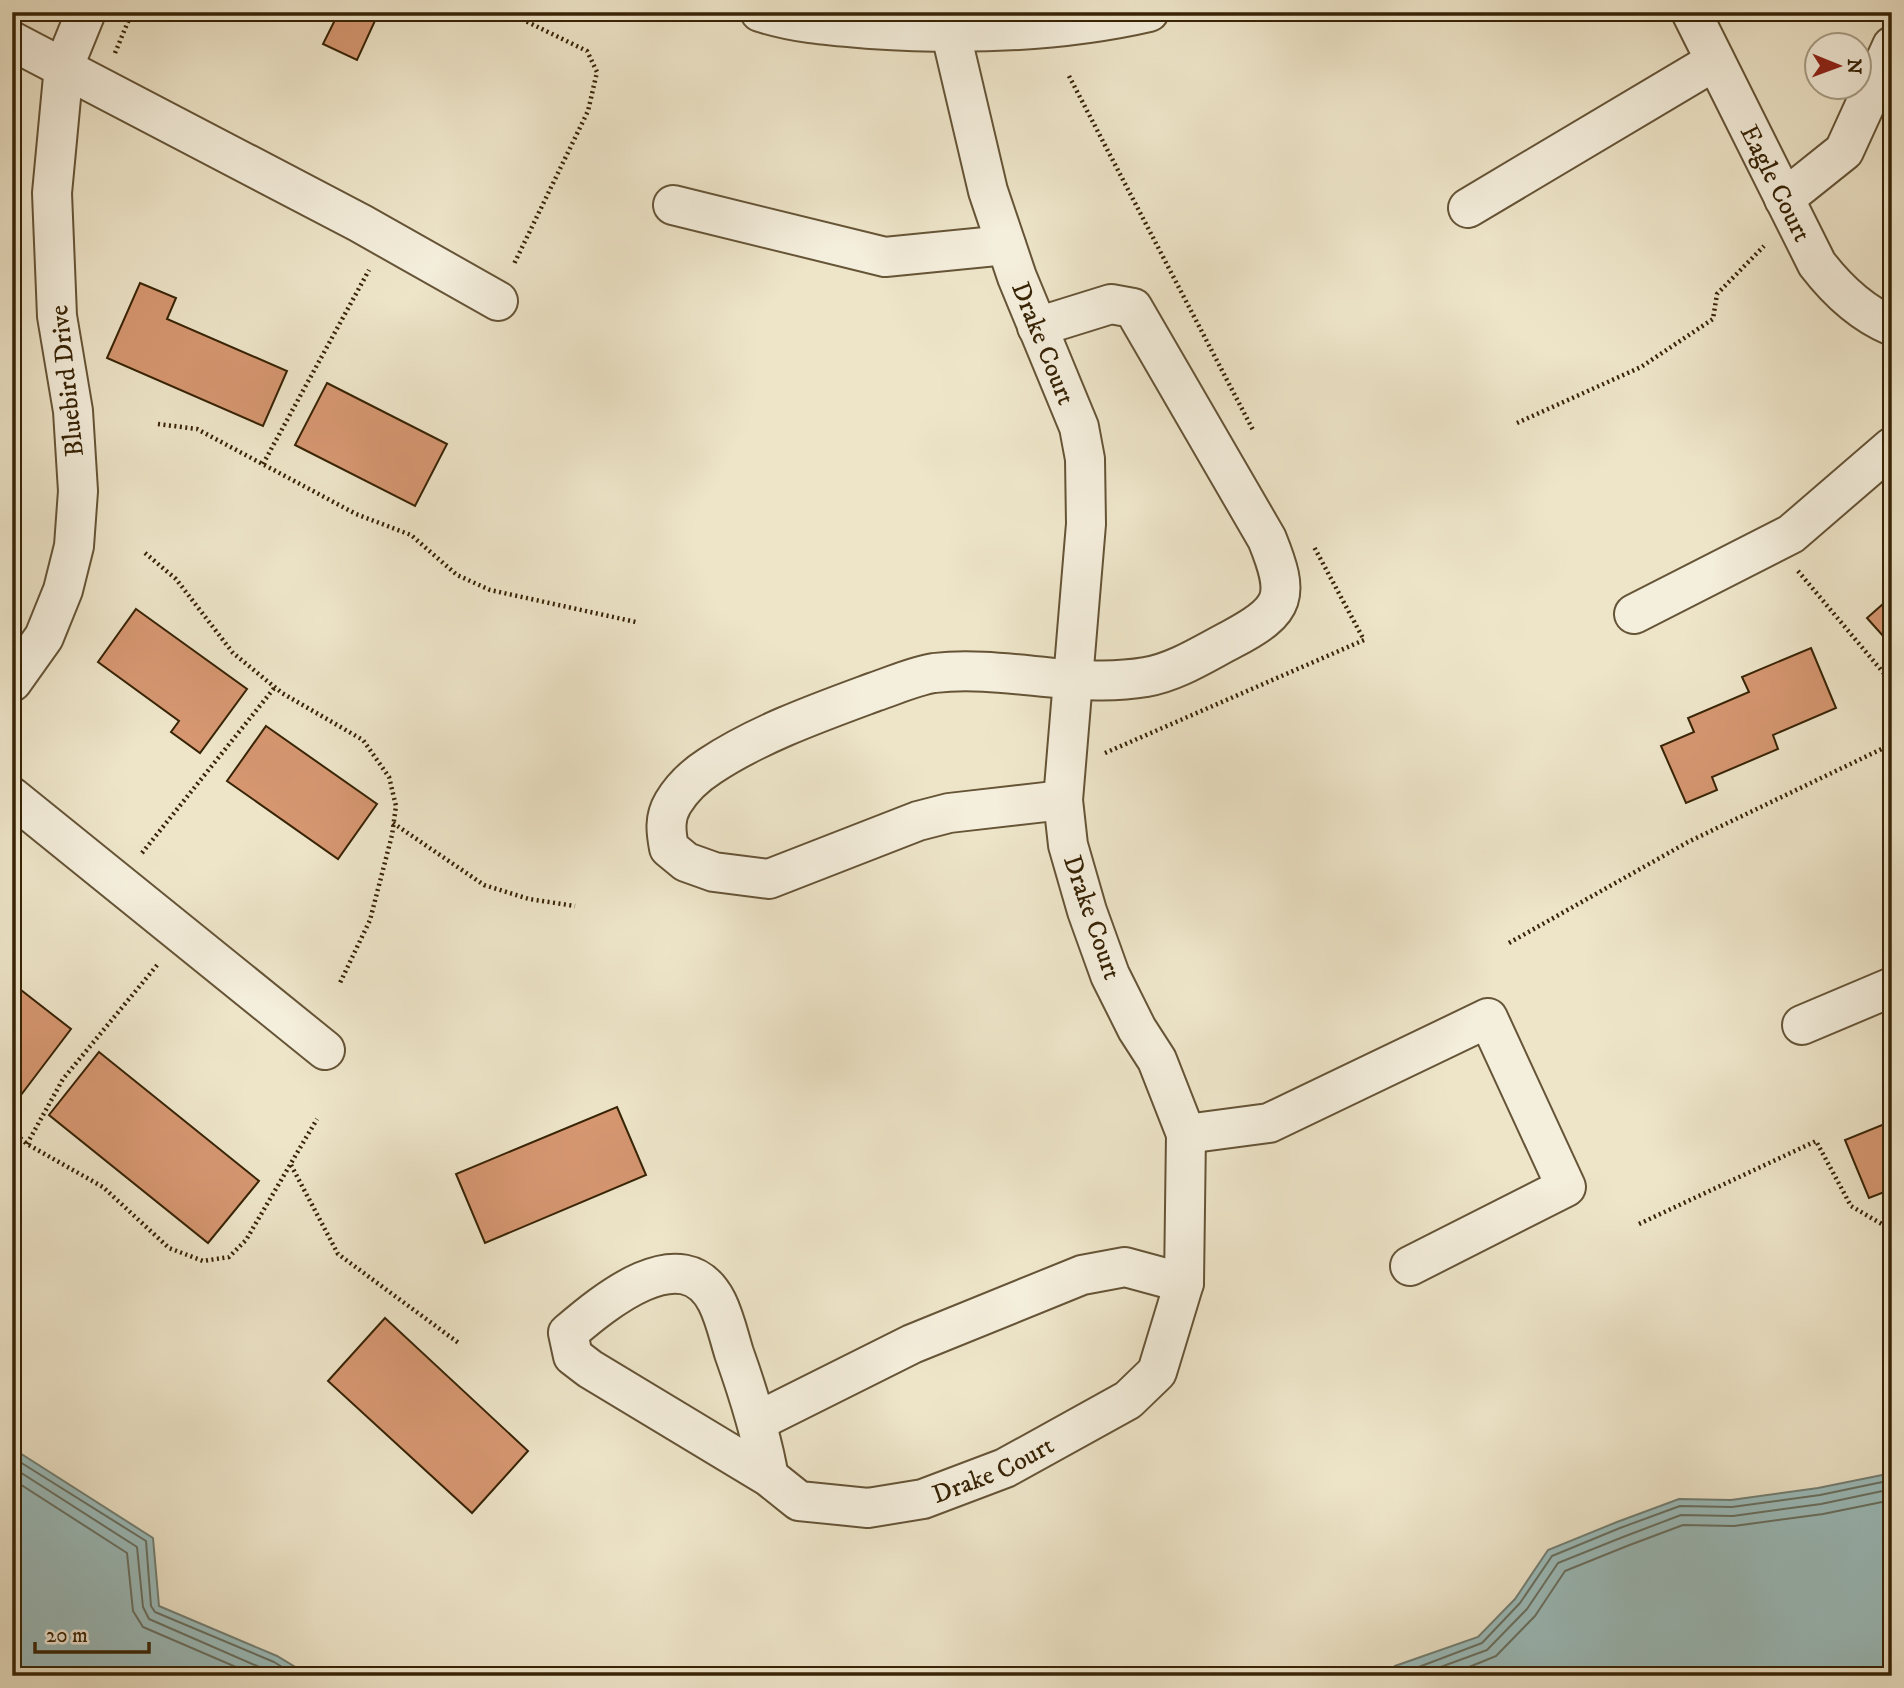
<svg xmlns="http://www.w3.org/2000/svg" width="1904" height="1688" viewBox="0 0 1904 1688" font-family="'IM FELL DW Pica',serif">
<rect width="100%" height="100%" fill="#eee5c9"/>
<filter id="stains"><feTurbulence type="fractalNoise" baseFrequency=".00286" numOctaves="4"/><feColorMatrix values="0 0 0 0 .2 0 0 0 0 .09 0 0 0 0 .02 0 0 0 .5 -.17"/></filter>
<radialGradient id="worn" r=".72"><stop offset=".6" stop-color="#630" stop-opacity="0"/><stop offset="1" stop-color="#630" stop-opacity=".3"/></radialGradient>
<!-- water -->
<g fill="#9bbdbd" stroke="#737f73" stroke-width="2">
<polygon points="12,1448 153,1538 159,1606 277,1656 310,1676 12,1676"/>
<polygon points="1892,1473 1892,1676 1384,1676 1395,1666 1478,1637 1515,1599 1548,1550 1617,1522 1679,1499 1731,1500 1818,1488"/>
</g>
<g fill="none" stroke-linecap="round" stroke-linejoin="round">
<!-- shore -->
<g stroke="#697061" stroke-width="2">
<polyline points="12,1457 146,1541 151,1606 155,1612 274,1662 297,1676"/>
<polyline points="12,1467 137,1547 143,1607 149,1619 280,1676"/>
<polyline points="12,1479 127,1553 133,1611 143,1627 257,1676"/>
<polyline points="1395,1676 1482,1643 1520,1603 1552,1556 1620,1528 1680,1506 1732,1507 1820,1495 1892,1480"/>
<polyline points="1416,1676 1487,1650 1527,1609 1558,1563 1623,1537 1681,1515 1733,1516 1821,1504 1892,1489"/>
<polyline points="1447,1676 1496,1656 1535,1616 1565,1571 1627,1546 1683,1525 1734,1526 1823,1514 1892,1500"/>
</g>
</g>
<!-- building -->
<g fill="#d69771" stroke="#372305" stroke-width="2">
<polygon points="318,12 379,12 357,60 323,44 335,20"/>
<polygon points="140,283 176,298 167,319 287,371 263,426 107,358"/>
<polygon points="327,383 447,444 415,506 295,445"/>
<polygon points="1892,596 1892,646 1867,618"/>
<polygon points="136,609 247,689 200,753 171,732 179,721 98,662"/>
<polygon points="1811,648 1836,708 1773,735 1778,749 1712,777 1717,790 1686,803 1661,746 1694,732 1688,718 1749,692 1742,677"/>
<polygon points="266,726 377,804 338,859 227,781"/>
<polygon points="12,983 71,1029 21,1095 12,1089"/>
<polygon points="99,1052 259,1181 208,1243 49,1115"/>
<polygon points="617,1107 646,1175 485,1243 456,1174"/>
<polygon points="1892,1121 1892,1189 1869,1198 1845,1140"/>
<polygon points="385,1318 528,1451 472,1513 328,1381"/>
</g>
<g fill="none" stroke-linecap="round" stroke-linejoin="round">
<!-- minor casing -->
<g stroke="#655436" stroke-width="42">
<g id="minor">
<path d="M760,12C797,24 833,26 871,29C964,35 1058,33 1149,12"/>
<path id="s1" d="M1691,12L1817,264C1837,290 1861,313 1892,326"/>
<polyline points="12,41 360,223 498,301"/>
<polyline points="1784,199 1844,151 1892,46"/>
<polyline points="673,205 885,257 1006,245"/>
<polyline points="1468,208 1715,61"/>
<path d="M1037,327L1111,304L1133,308L1267,539C1290,596 1287,610 1232,639C1205,653 1176,672 1146,677C1076,689 1004,665 934,673C914,676 893,686 874,692C820,712 758,734 710,766C696,775 682,788 673,803C664,818 666,832 669,848L686,862L714,872L769,879L918,821L949,813L1063,800"/>
<polyline points="1634,614 1791,534 1892,447"/>
<polyline points="12,682 44,637 63,590 74,546 78,491 73,411 57,316 52,193 64,66 86,12"/>
<polyline points="12,797 325,1050"/>
<polyline points="1802,1025 1892,987"/>
<polyline points="1186,1134 1269,1123 1488,1018 1566,1187 1410,1266"/>
<polyline points="758,1421 912,1344 1082,1275 1125,1267 1184,1283"/>
<path id="s2" d="M769,1477C761,1434 749,1395 734,1353C729,1337 725,1318 717,1302C683,1235 602,1304 568,1333L573,1356L590,1369L769,1477L799,1501L868,1508L923,1499L1005,1468L1128,1400L1157,1372L1184,1283L1186,1134L1157,1060L1137,1029L1110,975L1087,911L1068,845L1063,800L1086,524L1085,459L1079,427L1017,277L988,191L951,34"/>
</g>
</g>
<!-- path -->
<g stroke="#372305" stroke-width="4.5" stroke-dasharray="2 3.5" stroke-linecap="butt">
<polyline points="507,12 587,51 597,72 588,111 513,266"/>
<polyline points="1383,13 1384,12"/>
<polyline points="115,53 132,12"/>
<polyline points="1069,76 1254,432"/>
<polyline points="1517,423 1641,367 1713,319 1717,294 1764,246"/>
<polyline points="158,424 197,429 356,514 411,535 457,575 490,590 636,622"/>
<polyline points="263,464 369,270"/>
<polyline points="145,553 176,579 233,653 282,693 363,740 389,777 396,806 392,835 370,920 339,985"/>
<polyline points="1798,571 1892,683"/>
<polyline points="1105,753 1364,640 1313,545"/>
<polyline points="393,823 484,885 529,899 575,906"/>
<polyline points="142,853 275,687"/>
<polyline points="1509,943 1688,842 1892,744"/>
<polyline points="12,1131 27,1144 103,1187 169,1248 203,1261 229,1257 246,1240 317,1119"/>
<polyline points="27,1144 63,1079 158,964"/>
<polyline points="291,1165 338,1254 460,1344"/>
<polyline points="1639,1224 1816,1141 1851,1206 1892,1230"/>
</g>
<!-- minor -->
<use href="#minor" stroke="#f4eedc" stroke-width="38"/>
</g>
<g text-anchor="middle" stroke-width="5" stroke-linejoin="round" paint-order="stroke">
<!-- street labels -->
<g font-size="26" fill="#372305" stroke="#f4eedc">
<text dy="9" stroke="none"><textPath href="#s1" startOffset="191">Eagle Court</textPath></text>
<text transform="translate(1044 343) rotate(68)" y="9">Drake Court</text>
<text transform="translate(66 381) rotate(-96)" y="9">Bluebird Drive</text>
<text transform="translate(1093 917) rotate(71)" y="9">Drake Court</text>
<text dy="9" stroke="none"><textPath href="#s2" startOffset="854">Drake Court</textPath></text>
</g>
</g>
<!-- margin -->
<rect width="1904" height="1688" fill="none" stroke="#eee5c9" stroke-width="42"/>
<rect x="14" y="14" width="1876" height="1660" fill="none" stroke="#372305" stroke-width="3.5"/>
<rect x="21" y="21" width="1862" height="1646" fill="none" stroke="#372305" stroke-width="2"/>
<!-- north arrow -->
<g transform="translate(1838 66) rotate(91)"><circle r="33" fill="#f4eedc" stroke="#a89d86" stroke-width="2"/>
<path d="M0-5L12 26L0 18L-12 26Z" fill="#8f2418"/>
<text y="-10" font-size="19" font-weight="bold" text-anchor="middle" fill="#372305">N</text>
</g>
<!-- scale -->
<path d="M35 1642v10h114v-10" fill="none" stroke="#372305" stroke-width="3.5"/>
<text x="46" y="1642" font-size="21" fill="#372305" stroke="#f4eedc" stroke-width="5" paint-order="stroke">20 m</text>
<rect width="100%" height="100%" filter="url(#stains)"/>
<rect width="100%" height="100%" fill="url(#worn)"/>
</svg>
